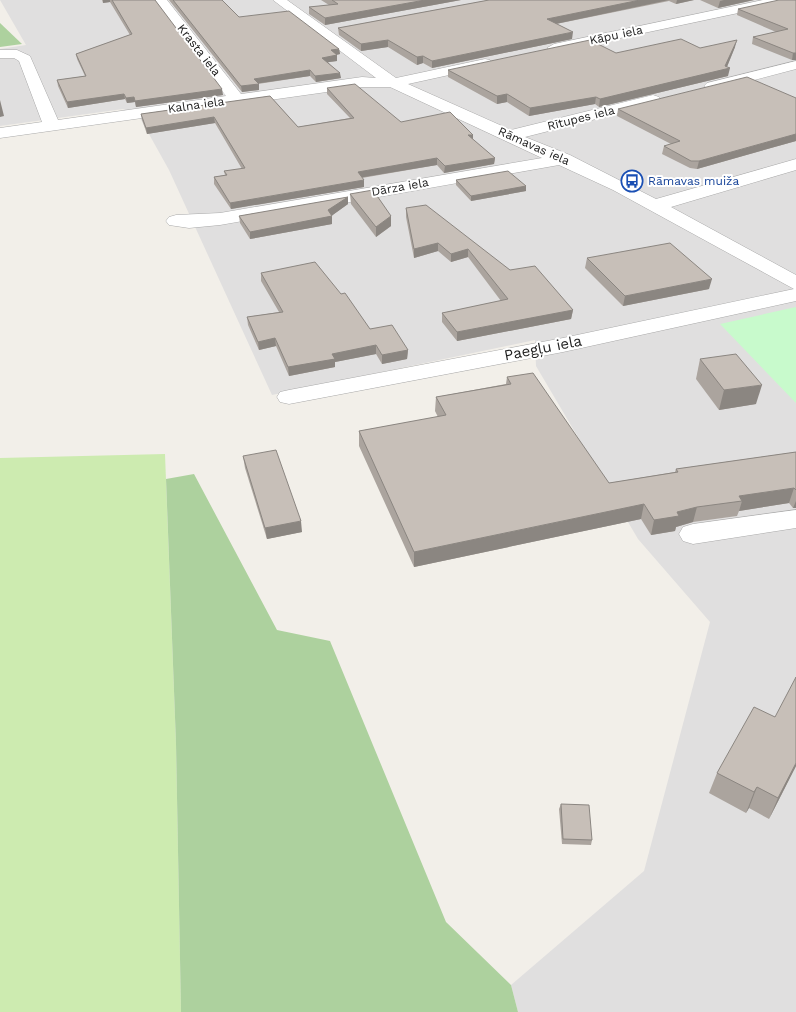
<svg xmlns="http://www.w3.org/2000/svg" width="796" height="1012" viewBox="0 0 796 1012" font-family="'Work Sans',sans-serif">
<rect width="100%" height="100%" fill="#f2efe9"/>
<!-- residential -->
<polygon fill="#e0dfdf" points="0,0 796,0 796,1012 518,1012 511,985 644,871 710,622 638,539 536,366 535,340 272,395 169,170 140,118 123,109 0,126 0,49 26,45"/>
<!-- grass -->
<polygon fill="#cdebb0" points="165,454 176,744 181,1012 0,1012 0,458"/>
<!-- forest -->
<g fill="#add19e">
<polygon points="0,23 22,44 0,47"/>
<polygon points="194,474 277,630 330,641 446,922 511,985 518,1012 181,1012 176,744 166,479"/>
</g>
<!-- park -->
<polygon fill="#c8facc" points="796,307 796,403 720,324"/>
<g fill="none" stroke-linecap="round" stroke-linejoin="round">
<!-- minor casing -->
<g stroke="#a9a9a9" stroke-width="1">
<g id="minor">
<polygon points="154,0 167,0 241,94 362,77 376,78 273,0 287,0 396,78 485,59 490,60 492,63 490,66 408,84 511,130 653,95 659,97 661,100 659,103 525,137 570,155 656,199 796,159 796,170 671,207 796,275 796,301 563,352 289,404 280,402 277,397 280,392 289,390 563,338 794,289 613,190 559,165 220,225 189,228 169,225 166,221 169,217 176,215 220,213 542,158 390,87 362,87 0,138 0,128 42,122 19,61 14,58 0,58 0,50 17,50 30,56 58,120 226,96"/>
<polygon points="763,0 787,0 781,4 554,52 547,48 554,44"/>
<polygon points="796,61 796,69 712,91 704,86 707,83"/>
<polygon points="796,510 796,528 693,544 683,541 679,534 683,527 693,524"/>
</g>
</g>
<!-- minor -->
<use href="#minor" fill="#fff" fill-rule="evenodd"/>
</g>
<!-- wall -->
<g fill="#aba49e">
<polygon points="102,0 155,0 223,95 136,107 135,102 127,103 125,99 68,108 58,86 57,80 85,76 77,59 76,54 130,35 110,2 103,3"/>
<polygon points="169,0 222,0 239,17 339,49 340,54 336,55 337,55 337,61 328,62 341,78 316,82 310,76 258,84 259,90 242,92"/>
<polygon points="321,0 461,0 325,25 309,14 309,7 329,5"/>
<polygon points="489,0 694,0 676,4 669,1 556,24 572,39 432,68 423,63 417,65 388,47 361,51 339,35 338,28"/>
<polygon points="700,0 754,0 718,8"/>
<polygon points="796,0 796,60 792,60 752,44 753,37 776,32 737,15 738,9"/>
<polygon points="735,47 727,67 728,76 599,107 595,104 529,116 507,102 497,104 448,77 448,70 616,53 700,48"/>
<polygon points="327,88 401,122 473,140 495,158 494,164 444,173 437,165 362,178 364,187 231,209 214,184 214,177 225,175 224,171 242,169 215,123 147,134 142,120 141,114 270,96 298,127 350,118 327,94"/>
<polygon points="796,98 796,141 697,169 690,168 662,154 664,146 671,144 617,116 618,109"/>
<polygon points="456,180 526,186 526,191 471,201 456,185"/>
<polygon points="350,194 391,216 391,226 376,237 351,204"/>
<polygon points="348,197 348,204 331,216 332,224 250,239 240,223 239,216"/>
<polygon points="406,208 510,270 573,310 571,319 457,341 442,322 442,313 501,301 468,257 451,262 438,251 414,258 406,217"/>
<polygon points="587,258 709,289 623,306 585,268"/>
<polygon points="261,273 370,329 408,350 407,359 382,364 376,354 335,362 335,367 289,376 276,346 259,350 248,325 247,317 279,312 261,281"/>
<polygon points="700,359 756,404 719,410 696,379"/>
<polygon points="507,377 609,483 675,472 676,469 796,452 796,508 793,508 789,503 739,511 737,516 693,522 676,527 675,531 651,535 641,519 414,567 359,446 359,431 438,417 435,411 436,397 506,384"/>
<polygon points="243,456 302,532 267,539 245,468"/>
<polygon points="796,766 769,819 749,808 746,813 709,793 717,773"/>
<polygon points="561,804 592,840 591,845 562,844 559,809"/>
</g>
<!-- shaded-wall -->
<g fill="#8b8681">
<polygon points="103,0 110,0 110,2 103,3"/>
<polygon points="425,0 461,0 325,25 325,18"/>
<polygon points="640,0 669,0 546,26 547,19"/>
<polygon points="677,0 694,0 676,4"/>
<polygon points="724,0 754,0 718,8 720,1"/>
<polygon points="573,32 572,39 432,68 432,61"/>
<polygon points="388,40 388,47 361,51 361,44"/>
<polygon points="737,40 735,47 726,69 730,68 728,76 599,107 600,99 725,66"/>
<polygon points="339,49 340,54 331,56 331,50"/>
<polygon points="793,53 796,53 796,60 792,60"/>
<polygon points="337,55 337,61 322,63 322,58"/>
<polygon points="423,56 423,63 417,65 417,57"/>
<polygon points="310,70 310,76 254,84 254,79"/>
<polygon points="340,73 341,78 316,82 315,76"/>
<polygon points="259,84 259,90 242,92 241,86"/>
<polygon points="222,89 223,95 136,107 135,101"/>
<polygon points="124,94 125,99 68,108 67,102"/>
<polygon points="507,94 507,102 497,104 497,96"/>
<polygon points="134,97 135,102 127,103 126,98"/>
<polygon points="596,97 595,104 529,116 530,108"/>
<polygon points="0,100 4,116 0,117"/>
<polygon points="214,117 215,123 147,134 146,128"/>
<polygon points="796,134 796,141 697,169 699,161"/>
<polygon points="468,135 473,135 473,141"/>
<polygon points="437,158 437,165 358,178 358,172"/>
<polygon points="495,158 494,164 444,173 445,166"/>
<polygon points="364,180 364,187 231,209 230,203"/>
<polygon points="526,186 526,191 471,201 471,196"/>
<polygon points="348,197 348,204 330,217 332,216 332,224 250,239 250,232 328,210"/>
<polygon points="391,216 391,226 376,237 376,227"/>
<polygon points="438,243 438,251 414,258 414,249"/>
<polygon points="468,249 468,257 451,262 451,254"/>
<polygon points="712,279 709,289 623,306 625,296"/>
<polygon points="573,310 571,319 457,341 457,332"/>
<polygon points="275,338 276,346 259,350 258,342"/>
<polygon points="376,345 376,354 335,362 335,367 289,376 288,367 332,354"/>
<polygon points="408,350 407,359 382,364 382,355"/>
<polygon points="762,385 756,404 719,410 724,390"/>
<polygon points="794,488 789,503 739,511 742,501 739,496"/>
<polygon points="796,501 796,508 793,508"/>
<polygon points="644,504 641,519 414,567 414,552"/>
<polygon points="697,507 693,522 676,527 675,531 651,535 654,520 677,512"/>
<polygon points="301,521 302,532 267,539 265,528"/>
<polygon points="796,763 796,766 769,819 778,798"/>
<polygon points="757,787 749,808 746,813 754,792"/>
</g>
<!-- building -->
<g fill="#c7bfb8" stroke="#8b8681">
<polygon points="112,0 155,0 222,89 135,101 134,97 126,98 124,94 67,102 57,80 86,76 76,54 132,34"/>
<polygon points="173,0 222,0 239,17 289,11 339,49 331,50 337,55 322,58 340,73 315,76 310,70 254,79 259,84 241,86"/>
<polygon points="332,0 425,0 325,18 309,7 338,4"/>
<polygon points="489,0 640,0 547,19 573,32 432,61 423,56 417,57 388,40 361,44 338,28"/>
<polygon points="779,0 796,0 796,53 793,53 753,37 788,29 738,9"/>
<polygon points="681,39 700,48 737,40 725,66 730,68 600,99 596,97 530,108 507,94 497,96 448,70 590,40 616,53"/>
<polygon points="747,77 796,98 796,134 699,161 691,161 664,146 680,141 618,109"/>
<polygon points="355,84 401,122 450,112 473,135 468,135 495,158 445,166 437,158 358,172 364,180 230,203 214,177 227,175 224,171 245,168 214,117 146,128 141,114 270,96 298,127 354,118 327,88"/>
<polygon points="508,171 526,186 471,196 456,180"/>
<polygon points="373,190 391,216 376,227 350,194"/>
<polygon points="348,197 328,210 332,216 250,232 239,216"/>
<polygon points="426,205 510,270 535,266 573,310 457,332 442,313 508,299 468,249 451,254 438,243 414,249 406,208"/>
<polygon points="670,243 712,279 625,296 587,258"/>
<polygon points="315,262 341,294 345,293 370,329 392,325 408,350 382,355 376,345 332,354 335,359 288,367 275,338 258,342 247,317 283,312 261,273"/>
<polygon points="736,354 762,385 724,390 700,359"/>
<polygon points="533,373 609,483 678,472 676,469 796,452 796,490 794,488 739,496 742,501 697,507 677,512 679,516 654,520 644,504 414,552 359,431 446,415 436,397 511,384 507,377"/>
<polygon points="276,450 301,521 265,528 243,456"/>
<polygon points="796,677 796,763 778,798 757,787 754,792 717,773 754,707 775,717"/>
<polygon points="561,804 589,805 592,840 563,839"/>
</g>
<!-- icons -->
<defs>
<g id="bus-ring" transform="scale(1.125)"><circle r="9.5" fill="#fff" stroke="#1a4fb4" stroke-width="1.5"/><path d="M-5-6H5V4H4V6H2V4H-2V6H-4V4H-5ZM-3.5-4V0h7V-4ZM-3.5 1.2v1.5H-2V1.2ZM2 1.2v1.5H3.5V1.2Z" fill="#1a4fb4"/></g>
</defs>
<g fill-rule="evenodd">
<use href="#bus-ring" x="632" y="181"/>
</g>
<g text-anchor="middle" stroke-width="4" stroke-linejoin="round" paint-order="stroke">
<!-- far-street labels -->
<g font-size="12" fill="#222" stroke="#fff">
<text transform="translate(616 35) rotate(-12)" y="4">Kāpu iela</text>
<text transform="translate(199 50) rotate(52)" y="4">Krasta iela</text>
<text transform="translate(196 105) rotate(-8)" y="4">Kalna iela</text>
<text transform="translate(581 118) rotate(-14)" y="4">Rītupes iela</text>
<text transform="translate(534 146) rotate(24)" y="4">Rāmavas iela</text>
<text transform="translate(400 187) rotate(-10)" y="4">Dārza iela</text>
</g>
<!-- far-transit labels -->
<g font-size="12" fill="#164399" stroke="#fff" text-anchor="start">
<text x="648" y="185">Rāmavas muiža</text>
</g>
<!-- street labels -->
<g font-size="15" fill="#222" stroke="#fff">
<text transform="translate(543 348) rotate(-11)" y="5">Paegļu iela</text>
</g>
</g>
</svg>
